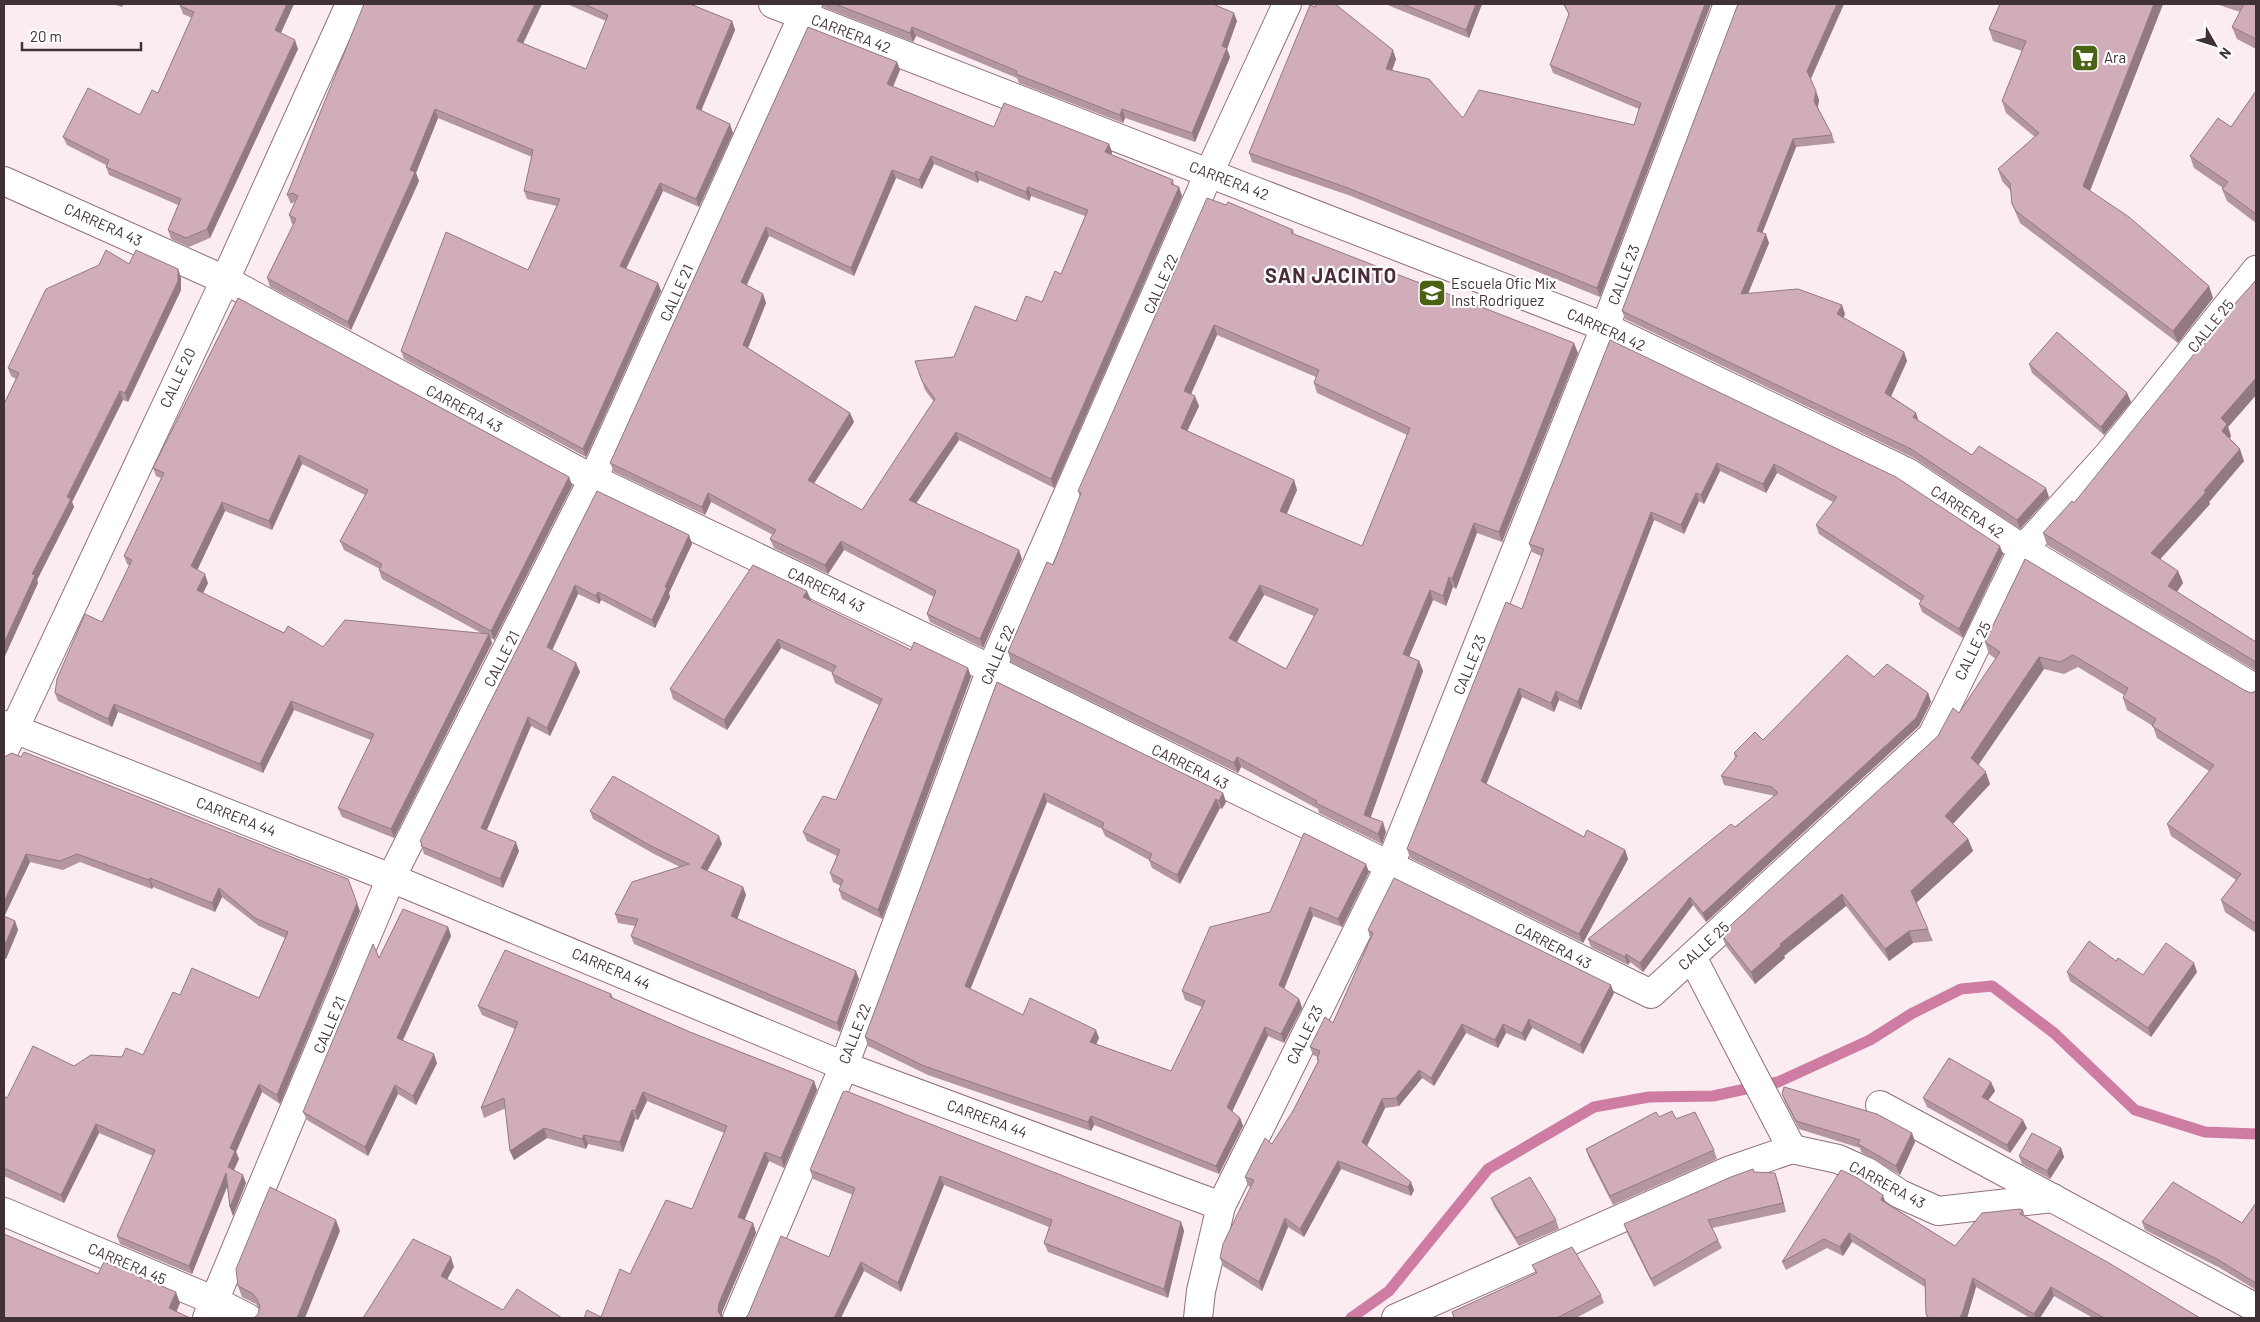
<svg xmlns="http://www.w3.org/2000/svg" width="2260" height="1322" viewBox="0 0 2260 1322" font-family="Barlow,sans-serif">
<rect width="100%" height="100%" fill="#fbecf2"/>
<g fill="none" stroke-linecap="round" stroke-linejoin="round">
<!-- stream -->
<polyline stroke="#ce7ca1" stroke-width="11" points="1351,1318 1389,1291 1488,1169 1594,1107 1649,1097 1713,1096 1778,1082 1870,1040 1911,1014 1961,989 1992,986 2054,1033 2135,1110 2205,1132 2256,1134"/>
<!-- street casing -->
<g stroke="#916f7d" stroke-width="30">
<g id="street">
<polyline points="773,4 1605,327 1907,472 2023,549 2256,689"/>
<polyline points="4,181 225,280 593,479 991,669 1651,994 1932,736 2023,549 2108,455 2256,270"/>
<polyline points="4,725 391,878 844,1066 1221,1206"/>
<polyline points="4,751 225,280 350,4"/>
<polyline points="1692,957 1792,1149"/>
<polyline points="1880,1105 2256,1308"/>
<polyline points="4,1212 215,1301 248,1318"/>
<polyline points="207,1318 391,878 593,479 808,4"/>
<polyline points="737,1318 844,1066 991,669 1209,173 1287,4"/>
<polyline points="1198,1318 1201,1291 1221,1206 1390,865 1605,327 1728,4"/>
<polyline points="1396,1318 1728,1171 1792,1149 1838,1159 1867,1172 1900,1194 1938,1211 2053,1198"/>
</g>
</g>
<!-- street -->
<use href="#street" stroke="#fff" stroke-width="28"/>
</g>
<!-- wall -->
<g fill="#b495a2" fill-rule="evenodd">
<polygon points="113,4 124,4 122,7"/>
<polygon points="181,4 294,4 281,33 298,49 210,238 189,247 171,239 168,230 178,205 109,175 106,167 106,165 67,145 63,137 140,115 158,93 192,18 183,14 180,6"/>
<polygon points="567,4 690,4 732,21 735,30 701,110 733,133 699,207 663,191 626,269 658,283 661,291 586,457 404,359 401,351 528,270 557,206 527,199 524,191 532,157 438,118 416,173 419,181 351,330 270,287 267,278 294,225 292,224 289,215 296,201 291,204 287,195 523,43 586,69 606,21"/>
<polygon points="822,4 1213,4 1237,21 1227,49 1230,57 1195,142 1125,118 1123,123 1019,83 1017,78 916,36 913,42 823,7"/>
<polygon points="1385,4 1482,4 1469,38"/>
<polygon points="1563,4 1711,4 1600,297 1351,196 1252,162 1249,153 1315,7 1396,59 1392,71 1463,118 1634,125 1639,109 1553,73 1550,65 1569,15"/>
<polygon points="1738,4 1844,4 1811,79 1819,100 1818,108 1832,135 1835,143 1796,147 1762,233 1769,243 1748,294 1845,314 1843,318 1904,352 1907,361 1891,396 1916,413 1918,421 1972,455 2049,497 2020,529 1914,458 1625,319 1622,311"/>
<polygon points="2000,4 2163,4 2090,191 2209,286 2213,298 2178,343 2020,223 2012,204 2011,191 2002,181 1998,169 2035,137 2006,113 2002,101 2022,51 1993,41 1989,29"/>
<polygon points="2216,4 2256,4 2256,49 2237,39 2232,27 2240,12"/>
<path d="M808,27L897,62L900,70L893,87L994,127L1109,144L1112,152L1111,155L1173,180L1174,185L1179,187L1182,196L1054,488L959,440L916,503L1022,559L983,648L930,622L927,614L934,597L844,550L828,574L774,548L770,539L773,535L711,502L705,515L614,472L610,463ZM934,164L978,183L979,180L1029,201L1031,196L1085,216L1061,274L1042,302L1016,321L954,357L922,381L925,390L934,402L862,510L814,483L854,422L850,413L748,348L766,303L763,294L747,285L769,236L854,276L896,178L922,189Z"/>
<polygon points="2256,91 2256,223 2227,201 2222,189 2223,188 2194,168 2190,156 2231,127"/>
<path d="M1226,205L1293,230L1294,234L1578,353L1502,542L1477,533L1456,589L1453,587L1446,606L1433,600L1409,657L1419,661L1423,671L1370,817L1386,832L1382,844L1319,813L1318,809L1241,767L1238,773L1011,662L1008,652L1053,565L1080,497L1078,491ZM1217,335L1316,377L1314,383L1317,393L1407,435L1362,546L1287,514L1297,490L1294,480L1187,431L1199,406L1191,394ZM1264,595L1314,616L1286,669L1237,642Z"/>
<polygon points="129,264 178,269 181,278 181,290 128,402 123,400 72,502 74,507 37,580 38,583 4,658 4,404 16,379 11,376 8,368"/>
<polygon points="2256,280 2256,395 2228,427 2231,436 2230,439 2244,461 2209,502 2210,504 2160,559 2178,571 2183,583 2177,592 2256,642 2256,671 2047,545 2043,533 2074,503"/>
<path d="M238,298L569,477L572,486L494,640L491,638L492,643L394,838L342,817L338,808L371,740L294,710L263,773L118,712L112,727L58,701L55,693L102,622L130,566L127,564L124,556L161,478L156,476L153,468ZM302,464L365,495L340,541L344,550L380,569L379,570L382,579L483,634L323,647L284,633L203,593L208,583L197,570L225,511L272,530Z"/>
<polygon points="1610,340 2003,554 1963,638 1922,612 1919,604 1921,601 1819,534 1816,525 1833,502 1777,473 1766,493 1720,471 1704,504 1699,501 1684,534 1654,520 1581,710 1559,700 1554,712 1522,697 1486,784 1584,837 1625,850 1628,859 1583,943 1410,858 1407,849 1522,609 1541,556 1532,552 1529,544"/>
<polygon points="2029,364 2127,393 2131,402 2104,435 2032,373"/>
<polygon points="597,491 689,535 692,544 669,593 670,597 655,628 601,600 599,604 578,594 552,650 576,663 580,672 550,736 531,726 487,830 519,851 503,888 424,854 420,841"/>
<polygon points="2025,559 2244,690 2251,693 2256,691 2256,933 2225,912 2221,900 2236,880 2171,836 2167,824 2209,771 2157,738 2153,726 2127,710 2123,698 2124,695 2078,667 2064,674 2044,669 1978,765 1990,784 1953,824 1968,839 1973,851 1916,903 1928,929 1933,941 1913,943 1889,961 1846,906 1784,956 1785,958 1755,984 1726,946 1721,934 1938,736 1959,713 1996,659 1989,654 1985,642"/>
<polygon points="811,600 810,601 911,650 968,668 971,677 882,919 842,899 839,890 841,886 833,882 830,873 837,856 807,841 803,832 836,800 879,705 835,683 832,674 833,673 781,648 727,730 673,699 670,689"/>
<polygon points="1874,677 1928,693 1931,702 1919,726 1706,922 1693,905 1643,972 1630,962 1628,965 1591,947 1588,939 1735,827 1775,796 1724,785 1721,776 1735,758 1734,753 1763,740"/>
<polygon points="997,682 1223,793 1226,802 1222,809 1220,808 1180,884 1152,868 1149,860 1105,836 1102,829 1047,802 970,989 1023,1015 1099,1038 1096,1044 1171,1071 1202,1007 1185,1000 1182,991 1270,912 1369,872 1342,927 1313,916 1284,989 1299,999 1302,1008 1284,1043 1268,1036 1232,1112 1240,1118 1243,1126 1219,1174 1094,1125 1091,1131 928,1075 868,1046 865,1037"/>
<polygon points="4,757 360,911 280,1104 262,1092 236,1152 239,1159 234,1170 246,1183 233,1216 230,1207 227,1186 192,1274 120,1244 117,1236 153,1156 99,1133 64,1203 4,1176 4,1096 7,1098 74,1066 122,1057 143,1055 180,995 259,998 285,938 259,926 222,897 215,912 153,887 152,889 80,862 63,870 30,862 4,916 15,921 18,930 6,959 4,958"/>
<polygon points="590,811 722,844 707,871 743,887 746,895 737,919 859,979 840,1032 634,944 631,936 635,926 618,923 615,914 680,867 654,854 593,819"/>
<polygon points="448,927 451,936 403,1040 437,1063 416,1105 398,1094 368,1156 307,1120 303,1112 379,958"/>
<polygon points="1368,930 1614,993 1583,1054 1532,1028 1525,1041 1506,1033 1498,1048 1466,1033 1434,1086 1422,1078 1399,1106 1385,1108 1367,1146 1414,1190 1411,1196 1341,1169 1304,1237 1288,1227 1262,1291 1223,1266 1220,1258 1251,1187 1248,1186 1245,1177 1272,1144 1293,1111 1318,1061 1317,1059 1318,1057 1313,1055 1310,1047 1333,1023 1336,1016 1370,938"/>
<polygon points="2116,961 2143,975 2197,972 2151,1037 2070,981 2067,972"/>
<polygon points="611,994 613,998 690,1032 814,1081 817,1090 784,1168 769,1161 744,1220 753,1223 756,1233 722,1312 722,1318 601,1317 630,1274 692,1209 724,1133 647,1101 638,1120 635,1119 623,1152 588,1144 586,1149 547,1138 514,1160 510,1151 506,1108 484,1118 481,1108 515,1029 482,1015 478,1006"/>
<polygon points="1991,1082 1995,1091 1988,1100 2027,1128 2010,1153 1927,1107 1923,1098"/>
<polygon points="843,1092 1181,1222 1184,1231 1168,1298 1048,1252 1044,1243 1049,1227 944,1185 901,1292 864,1271 829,1257 853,1195 813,1179 810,1170"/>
<polygon points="1782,1094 1912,1133 1915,1142 1900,1175 1861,1152 1860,1148 1799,1129 1785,1102"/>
<polygon points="1659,1117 1676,1119 1714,1150 1717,1159 1613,1205 1589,1158 1586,1149"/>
<polygon points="2061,1148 2064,1157 2050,1179 2022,1164 2019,1156"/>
<polygon points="1753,1169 1754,1172 1778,1182 1786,1212 1712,1228 1722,1248 1654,1287 1627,1233 1624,1224"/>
<polygon points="1491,1198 1556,1220 1559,1229 1519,1246 1494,1206"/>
<polygon points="1886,1203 1955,1246 2023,1210 2025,1216 2200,1318 2093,1318 2054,1296 2040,1318 2030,1318 1976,1287 1967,1318 1927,1318 1926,1314 1925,1287 1852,1242 1843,1256 1827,1248 1786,1270 1782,1262"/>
<polygon points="2256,1203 2256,1290 2220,1268 2145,1230 2142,1222 2242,1223"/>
<polygon points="340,1231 258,1314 259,1308 256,1304 242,1297 238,1286"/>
<polygon points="1532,1265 1601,1295 1604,1303 1576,1318 1451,1318 1454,1317 1452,1312 1536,1274"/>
</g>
<!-- shaded-wall -->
<g fill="#927984">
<polygon points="287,4 294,4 278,39 275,30"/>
<polygon points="535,4 542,4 520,50 517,41"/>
<polygon points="1476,4 1482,4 1469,38 1466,30"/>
<polygon points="1705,4 1711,4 1600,297 1597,288"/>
<polygon points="1837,4 1844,4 1810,80 1807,71"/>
<polygon points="2154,4 2163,4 2087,198 2083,186"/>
<polygon points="1234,13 1237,21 1227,49 1230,57 1195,142 1192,133 1222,46"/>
<polygon points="732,21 735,30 699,116 696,108"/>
<polygon points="912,27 916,36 913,42 910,33"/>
<polygon points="295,40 298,49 210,238 207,229"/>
<polygon points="1393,50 1396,59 1389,78 1386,69"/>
<polygon points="897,62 900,70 890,93 887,84"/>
<polygon points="1816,91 1819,100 1817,110 1814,101"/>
<polygon points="435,109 438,118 416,173 419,181 351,330 348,322"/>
<polygon points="1122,109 1125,118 1123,123 1120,115"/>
<polygon points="730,124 733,133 699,207 696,199"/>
<polygon points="1793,139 1796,147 1760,239 1757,231"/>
<polygon points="1109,144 1112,152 1109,161 1105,152"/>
<polygon points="931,156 934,164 922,189 919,180"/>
<polygon points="892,170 896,178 854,276 851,268"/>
<polygon points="976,171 979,180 978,183 975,174"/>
<polygon points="660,183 663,191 623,275 620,266"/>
<polygon points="1028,187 1031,196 1029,201 1026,192"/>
<polygon points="1179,187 1182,196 1054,488 1051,479"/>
<polygon points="766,227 769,236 744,290 741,282"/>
<polygon points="1766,234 1769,243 1744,303 1741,294"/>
<polygon points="178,269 181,278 181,290 128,402 125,393"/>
<polygon points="658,283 661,291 586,457 583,449"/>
<polygon points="2209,286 2213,298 2178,343 2173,331"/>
<polygon points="763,294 766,303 746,353 743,345"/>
<polygon points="1842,305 1845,314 1841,323 1837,314"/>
<polygon points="1214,325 1217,335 1188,401 1184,391"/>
<polygon points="1574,343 1578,353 1502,542 1499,532"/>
<polygon points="1904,352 1907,361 1889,401 1885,393"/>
<polygon points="2256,378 2256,395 2228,427 2231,436 2226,443 2222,431 2221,418"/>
<polygon points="120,391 123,400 72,502 74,507 37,580 38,583 4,658 4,643 32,574 67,497"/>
<polygon points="2127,393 2131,402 2104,435 2101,427"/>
<polygon points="1195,396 1199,406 1184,438 1181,428"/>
<polygon points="850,413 854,422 811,488 808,480"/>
<polygon points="1916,413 1919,422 1913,417"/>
<polygon points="956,432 959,440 913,508 909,500"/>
<polygon points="2240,449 2244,461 2209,502 2210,504 2155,565 2151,553"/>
<polygon points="299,455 302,464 272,530 269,521"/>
<polygon points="1717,463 1720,471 1704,504 1701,495"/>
<polygon points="1774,464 1777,473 1766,493 1763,484"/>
<polygon points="569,477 572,486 494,640 491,631"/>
<polygon points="1294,480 1297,490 1283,521 1280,511"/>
<polygon points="2046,488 2049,497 2020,529 2017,520"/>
<polygon points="708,493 711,502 705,515 702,507"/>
<polygon points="1696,493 1699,501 1684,534 1681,525"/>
<polygon points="222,502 225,511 195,575 191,566"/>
<polygon points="1651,512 1654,520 1581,710 1578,702"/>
<polygon points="1474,523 1477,533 1456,589 1452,579"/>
<polygon points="689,535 692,544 669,593 670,597 655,628 652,620 665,587"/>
<polygon points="841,541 844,550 828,574 825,565"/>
<polygon points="2000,546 2003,554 1963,638 1959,629"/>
<polygon points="1019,550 1022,559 983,648 980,639"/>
<polygon points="2178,571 2183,583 2172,598 2168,586"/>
<polygon points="205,574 208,583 200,599 197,590"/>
<polygon points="1449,577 1453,587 1446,606 1443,596"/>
<polygon points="575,585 578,594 550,655 547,647"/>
<polygon points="1260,585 1264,595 1233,648 1229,638"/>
<polygon points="1430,590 1433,600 1406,664 1403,654"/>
<polygon points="807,591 811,600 807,606 803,597"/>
<polygon points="598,592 601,600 599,604 596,596"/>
<polygon points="489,634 492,643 394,838 391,829"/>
<polygon points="778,639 781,648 727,730 724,720"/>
<polygon points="2039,657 2044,669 1975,770 1971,758"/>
<polygon points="1419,661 1423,671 1368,825 1364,815"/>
<polygon points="576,663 580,672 550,736 547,728"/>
<polygon points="968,668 971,677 882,919 878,910"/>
<polygon points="1519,688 1522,697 1484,790 1481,781"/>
<polygon points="1556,691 1559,700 1554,712 1551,703"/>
<polygon points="1928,693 1931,702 1919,726 1706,922 1703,913"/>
<polygon points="291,701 294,710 263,773 260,764"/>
<polygon points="114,704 118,712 112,727 108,719"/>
<polygon points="528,717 531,726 484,836 481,828"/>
<polygon points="1237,757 1241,767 1238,773 1234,763"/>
<polygon points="1986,772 1990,784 1949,828 1945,816"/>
<polygon points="1044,793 1047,802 968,995 965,986"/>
<polygon points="1223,793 1226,802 1222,809 1219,801"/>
<polygon points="1216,799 1220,808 1180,884 1177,875"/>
<polygon points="1383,822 1386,832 1382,844 1378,834"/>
<polygon points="719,836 722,844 704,877 701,868"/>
<polygon points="1968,839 1973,851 1915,904 1911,891"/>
<polygon points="516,842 519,851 503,888 500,879"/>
<polygon points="1625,850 1628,859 1583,943 1579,934"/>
<polygon points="26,854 30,862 4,917 4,902"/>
<polygon points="1366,864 1369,872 1342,927 1338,919"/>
<polygon points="150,878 153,887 152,889 149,880"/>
<polygon points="743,887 746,895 735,925 731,916"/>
<polygon points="219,888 222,897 215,912 212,903"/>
<polygon points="1842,894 1846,906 1784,956 1785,958 1755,984 1751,972 1780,944"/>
<polygon points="1690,897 1693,905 1643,972 1640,963"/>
<polygon points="357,903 360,911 280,1104 277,1095"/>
<polygon points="1310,907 1313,916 1282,994 1279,985"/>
<polygon points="15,921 18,930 6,959 4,954 4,947"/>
<polygon points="448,927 451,936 400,1046 397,1038"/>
<polygon points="1909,931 1913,943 1889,961 1885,949"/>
<polygon points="1626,954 1630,962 1628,965 1625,957"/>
<polygon points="2194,963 2197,972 2151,1037 2148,1028"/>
<polygon points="856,971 859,979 840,1032 837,1023"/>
<polygon points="1611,985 1614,993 1583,1054 1580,1045"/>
<polygon points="1299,999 1302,1008 1284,1043 1281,1034"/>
<polygon points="1529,1019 1532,1028 1525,1041 1522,1033"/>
<polygon points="1462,1024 1466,1033 1434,1086 1431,1078"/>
<polygon points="1503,1024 1506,1033 1498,1048 1495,1040"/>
<polygon points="1265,1027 1268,1036 1230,1116 1227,1107"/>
<polygon points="1096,1030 1099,1038 1093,1051 1090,1042"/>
<polygon points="434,1054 437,1063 416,1105 413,1096"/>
<polygon points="1419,1070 1422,1078 1399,1106 1396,1098"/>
<polygon points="814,1081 817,1090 784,1168 781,1158"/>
<polygon points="1991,1082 1995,1091 1985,1105 1982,1097"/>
<polygon points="259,1084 262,1092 236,1152 239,1159 231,1175 228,1167 230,1148"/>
<polygon points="395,1085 398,1094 368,1156 365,1147"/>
<polygon points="643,1092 647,1101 638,1120 635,1111"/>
<polygon points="1382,1099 1385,1108 1365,1150 1362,1142"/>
<polygon points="632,1110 635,1119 623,1152 620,1142"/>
<polygon points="1091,1116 1094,1125 1091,1131 1088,1122"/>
<polygon points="1240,1118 1243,1126 1219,1174 1216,1166"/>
<polygon points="2023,1120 2027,1128 2010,1153 2007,1145"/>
<polygon points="96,1124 99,1133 64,1203 61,1195"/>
<polygon points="544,1128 547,1138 514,1160 510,1151"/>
<polygon points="1912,1133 1915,1142 1900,1175 1896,1166"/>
<polygon points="584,1135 588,1144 586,1149 582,1139"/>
<polygon points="2061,1148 2064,1157 2050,1179 2047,1171"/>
<polygon points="765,1152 769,1161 742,1226 738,1217"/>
<polygon points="1338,1161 1341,1169 1304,1237 1300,1229"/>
<polygon points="226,1173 229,1182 192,1274 189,1266"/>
<polygon points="1775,1173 1778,1182 1786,1212 1783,1203"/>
<polygon points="243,1175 246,1183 233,1216 230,1207"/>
<polygon points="940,1176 944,1185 901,1292 898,1283"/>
<polygon points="1411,1182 1414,1190 1411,1196 1408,1187"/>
<polygon points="1883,1195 1886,1204 1881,1200"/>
<polygon points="1285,1218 1288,1227 1262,1291 1259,1282"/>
<polygon points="336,1220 340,1231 305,1318 297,1318"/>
<polygon points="1181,1222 1184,1231 1168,1298 1164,1289"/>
<polygon points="753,1223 756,1233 722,1312 722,1318 721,1318 718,1311 719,1303"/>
<polygon points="1849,1233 1852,1242 1843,1256 1840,1247"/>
<polygon points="451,1257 454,1267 444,1285 441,1276"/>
<polygon points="861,1262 864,1271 841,1318 834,1318"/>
<polygon points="1973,1278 1976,1287 1967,1318 1959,1318"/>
<polygon points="2051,1287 2054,1296 2040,1318 2036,1318 2034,1314"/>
<polygon points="176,1292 180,1303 174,1318 169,1308"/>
</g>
<!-- building -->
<g fill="#d1adbc" stroke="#927984" fill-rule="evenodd">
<polygon points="181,4 287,4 275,30 295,40 207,229 186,238 168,230 181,199 106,167 109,160 63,137 88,88 140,115 152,90 158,93 194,12 180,6"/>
<polygon points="364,4 535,4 517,41 586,69 608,15 584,4 690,4 732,21 696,108 730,124 696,199 660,183 620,266 658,283 583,449 401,351 446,232 528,270 560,199 524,191 533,150 435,109 410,170 415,172 348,322 267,278 296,219 289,215 298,196 293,193 287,195"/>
<polygon points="835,4 1213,4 1234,13 1222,46 1227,48 1192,133 1122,109 1120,115 1016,74 1017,71 912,27 910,33"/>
<polygon points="1316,4 1335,4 1393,50 1386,69 1429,79 1463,118 1479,90 1634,125 1641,103 1550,65 1569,14 1564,4 1705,4 1597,288 1348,188 1249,153 1310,5 1315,7"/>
<polygon points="1403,4 1476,4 1466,30"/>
<polygon points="1738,4 1837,4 1807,71 1816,91 1814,101 1832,135 1793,139 1757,231 1766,234 1741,294 1798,289 1842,305 1837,314 1904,352 1885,393 1916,413 1913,417 1972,455 1979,446 2046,488 2017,520 1911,449 1622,311"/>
<polygon points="2000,4 2154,4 2083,186 2129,217 2209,286 2173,331 2016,211 2012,204 2010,183 1998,169 2039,133 2002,101 2026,41 1989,29"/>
<polygon points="2244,4 2256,4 2256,39 2232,27"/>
<path d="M808,27L897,62L887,84L994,127L1004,103L1109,144L1105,152L1173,180L1171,184L1179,187L1051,479L956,432L909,500L1019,550L980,639L927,614L936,591L841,541L825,565L770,539L776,530L708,493L702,507L610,463ZM931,156L975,174L976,171L1026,192L1028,187L1088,210L1061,274L1055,271L1042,302L1026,296L1016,321L975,306L954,357L915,361L922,381L935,399L862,510L808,480L850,413L743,345L763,294L741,282L766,227L851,268L892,170L919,180Z"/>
<polygon points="2256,91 2256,214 2222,189 2228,182 2190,156 2218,118 2231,127"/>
<path d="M1207,198L1226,205L1228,202L1293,230L1291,233L1574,343L1499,532L1474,523L1452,579L1449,577L1443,596L1430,590L1403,654L1419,661L1364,815L1383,822L1378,834L1316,803L1317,801L1237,757L1234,763L1008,652L1047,562L1053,565L1081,493L1078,491ZM1214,325L1319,370L1314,383L1410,428L1362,546L1280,511L1294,480L1181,428L1195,396L1184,391ZM1260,585L1318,609L1286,669L1229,638Z"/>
<polygon points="106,250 129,264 136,250 178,269 178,281 125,393 120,391 67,497 71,499 32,574 35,575 4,643 4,404 19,373 8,368 46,289 99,265"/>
<polygon points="2256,280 2256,378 2221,418 2227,424 2222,431 2240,449 2204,491 2206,492 2151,553 2178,571 2168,586 2256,642 2256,662 2043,533 2072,501 2074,503 2232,307"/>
<polygon points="238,298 569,477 491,631 379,570 382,564 340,541 368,490 299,455 269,521 222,502 191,566 205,574 197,590 284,633 288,626 323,647 345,620 489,634 391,829 338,808 374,734 291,701 260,764 114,704 108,719 55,693 57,679 85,614 102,622 132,560 124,556 164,473 153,468"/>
<polygon points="2057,332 2127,393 2101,427 2029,364"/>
<polygon points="1610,340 1896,477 2000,546 1959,629 1919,604 1924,596 1816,525 1837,497 1774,464 1763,484 1717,463 1701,495 1696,493 1681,525 1651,512 1578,702 1556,691 1551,703 1519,688 1481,781 1584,837 1587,830 1625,850 1579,934 1407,849 1506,602 1522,609 1544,549 1529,544"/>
<polygon points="597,491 689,535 665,587 667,588 652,620 598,592 596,596 575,585 547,647 576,663 547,728 528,717 481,828 516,842 500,879 421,846 422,843 420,841"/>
<polygon points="2025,559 2244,690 2251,693 2256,691 2256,924 2221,900 2241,874 2167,824 2214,765 2152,726 2156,719 2123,698 2128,688 2073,655 2060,662 2039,657 1971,758 1986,772 1945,816 1968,839 1911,891 1928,929 1909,931 1885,949 1842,894 1780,944 1781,946 1751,972 1721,934 1938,736 1953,708 1959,713 2000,652 1985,642"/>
<polygon points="753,565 807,591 803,597 911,650 914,642 968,668 878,910 839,890 843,880 830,873 840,850 803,832 823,796 836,800 882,699 832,674 836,666 778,639 724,720 670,689"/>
<polygon points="1847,655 1874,677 1887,664 1928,693 1916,718 1703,913 1690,897 1640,963 1626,954 1625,957 1588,939 1731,824 1735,827 1778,793 1772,787 1721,776 1737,756 1734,753 1755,732 1763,740"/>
<polygon points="997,682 1223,793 1219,801 1216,799 1177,875 1149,860 1152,854 1102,828 1104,823 1044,793 965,986 1023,1015 1030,998 1096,1030 1090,1042 1171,1071 1205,1001 1182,991 1210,927 1270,912 1304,833 1366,864 1338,919 1310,907 1279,985 1299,999 1281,1034 1265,1027 1227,1107 1240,1118 1216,1166 1091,1116 1088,1122 924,1066 865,1037"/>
<polygon points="24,752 348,879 357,903 277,1095 259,1084 230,1148 235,1151 228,1167 243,1175 230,1207 226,1173 189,1266 117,1236 155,1150 96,1124 61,1195 4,1168 4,1096 7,1098 33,1046 74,1066 91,1055 122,1057 126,1048 143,1055 173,992 180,995 192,968 259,998 288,932 255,918 219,888 212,903 150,878 149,880 77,854 60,861 26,854 4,902 4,757 12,753 21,757"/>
<polygon points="613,776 719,836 701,868 743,887 731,916 856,971 837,1023 631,936 638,919 615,914 632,882 689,864 651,846 590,811"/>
<polygon points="1394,878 1611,985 1580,1045 1529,1019 1522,1033 1503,1024 1495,1040 1462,1024 1431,1078 1419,1070 1396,1098 1382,1099 1362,1142 1411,1182 1408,1187 1338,1161 1300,1229 1285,1218 1259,1282 1220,1258 1223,1244 1254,1180 1245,1177 1265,1138 1272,1144 1293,1111 1319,1060 1317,1059 1320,1051 1310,1047 1325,1017 1333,1023 1336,1016 1373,933 1368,930"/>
<polygon points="403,909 448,927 397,1038 434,1054 413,1096 395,1085 365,1147 303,1112 373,944 379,958"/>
<polygon points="4,916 15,921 4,947"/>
<polygon points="2089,941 2116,961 2118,958 2143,975 2166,943 2194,963 2148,1028 2067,972"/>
<polygon points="505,950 611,994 610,997 690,1032 814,1081 781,1158 765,1152 738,1217 753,1223 719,1303 718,1311 722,1318 584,1318 587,1310 601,1317 620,1269 630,1274 666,1200 692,1209 727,1126 643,1092 635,1111 632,1110 620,1142 584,1135 582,1139 544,1128 510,1151 504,1098 481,1108 518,1022 478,1006"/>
<polygon points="1949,1058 1991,1082 1982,1097 2023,1120 2007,1145 1923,1098"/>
<polygon points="1784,1087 1877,1114 1912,1133 1896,1166 1858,1144 1860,1140 1796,1121 1782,1094"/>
<polygon points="846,1091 1181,1222 1164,1289 1044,1243 1052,1220 940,1176 898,1283 861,1262 834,1318 745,1318 748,1315 781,1236 829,1257 855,1188 810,1170 843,1092"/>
<polygon points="1672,1111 1676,1119 1695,1112 1714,1150 1610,1196 1586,1149 1656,1112 1659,1117"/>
<polygon points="2032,1133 2061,1148 2047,1171 2019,1156"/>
<polygon points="1753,1169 1754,1172 1775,1173 1783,1203 1708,1220 1718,1240 1651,1279 1624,1224 1731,1177"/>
<polygon points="1841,1170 1856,1177 1883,1195 1881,1200 1955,1246 1982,1213 2020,1209 2023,1210 2020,1214 2109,1263 2200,1318 2104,1318 2051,1287 2034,1314 1973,1278 1962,1314 1959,1318 1929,1318 1926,1314 1925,1280 1849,1233 1840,1247 1824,1239 1782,1262"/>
<polygon points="1530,1177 1556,1220 1516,1238 1491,1198"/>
<polygon points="2173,1182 2242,1223 2256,1203 2256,1283 2217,1259 2142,1222"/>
<polygon points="270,1187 336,1220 297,1318 254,1318 258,1314 260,1306 257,1299 252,1293 238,1286 236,1269"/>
<polygon points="4,1234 98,1274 104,1262 176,1292 169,1308 190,1318 4,1318"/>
<polygon points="413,1239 451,1257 441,1276 503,1310 517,1289 562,1318 363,1318"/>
<polygon points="1572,1247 1601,1295 1557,1318 1451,1318 1454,1317 1452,1312 1537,1273 1532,1265"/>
</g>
<!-- icons -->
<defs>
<g id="supermarket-square" transform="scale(1.4375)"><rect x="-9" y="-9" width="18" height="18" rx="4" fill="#4a6414" stroke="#fff"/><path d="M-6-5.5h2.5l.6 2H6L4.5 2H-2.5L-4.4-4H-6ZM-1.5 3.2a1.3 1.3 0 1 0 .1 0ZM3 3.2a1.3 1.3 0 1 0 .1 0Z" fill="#fff"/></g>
<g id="school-square" transform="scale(1.4375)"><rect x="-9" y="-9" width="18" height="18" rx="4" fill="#4a6414" stroke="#fff"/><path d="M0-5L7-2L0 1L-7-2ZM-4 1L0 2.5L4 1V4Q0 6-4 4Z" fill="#fff"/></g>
</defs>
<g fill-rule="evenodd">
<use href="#supermarket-square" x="2085" y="58"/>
<use href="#school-square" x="1432" y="293"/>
</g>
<g text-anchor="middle" stroke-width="4.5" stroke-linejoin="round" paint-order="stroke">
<!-- street labels -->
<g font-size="15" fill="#403137" stroke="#fff">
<text transform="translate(851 34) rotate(21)" y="5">CARRERA 42</text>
<text transform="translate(1229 181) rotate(21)" y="5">CARRERA 42</text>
<text transform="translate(103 225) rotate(24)" y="5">CARRERA 43</text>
<text transform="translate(1624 275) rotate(-69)" y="5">CALLE 23</text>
<text transform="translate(1161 284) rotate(-66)" y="5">CALLE 22</text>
<text transform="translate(677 293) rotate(-66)" y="5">CALLE 21</text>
<text transform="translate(2211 326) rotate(-51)" y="5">CALLE 25</text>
<text transform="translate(1606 330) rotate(24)" y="5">CARRERA 42</text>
<text transform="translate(178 378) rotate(-65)" y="5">CALLE 20</text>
<text transform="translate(464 409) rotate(28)" y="5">CARRERA 43</text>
<text transform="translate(1967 512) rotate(33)" y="5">CARRERA 42</text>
<text transform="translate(826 590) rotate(26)" y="5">CARRERA 43</text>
<text transform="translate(1973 651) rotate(-64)" y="5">CALLE 25</text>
<text transform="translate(998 655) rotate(-67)" y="5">CALLE 22</text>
<text transform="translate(502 659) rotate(-63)" y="5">CALLE 21</text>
<text transform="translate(1470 665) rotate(-68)" y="5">CALLE 23</text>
<text transform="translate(1190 767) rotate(26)" y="5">CARRERA 43</text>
<text transform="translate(236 817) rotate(21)" y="5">CARRERA 44</text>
<text transform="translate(1553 946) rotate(27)" y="5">CARRERA 43</text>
<text transform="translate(1704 946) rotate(-43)" y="5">CALLE 25</text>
<text transform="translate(611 969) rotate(23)" y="5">CARRERA 44</text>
<text transform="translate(330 1025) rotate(-67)" y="5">CALLE 21</text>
<text transform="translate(855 1034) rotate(-69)" y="5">CALLE 22</text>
<text transform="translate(1305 1035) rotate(-64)" y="5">CALLE 23</text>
<text transform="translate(987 1119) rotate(20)" y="5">CARRERA 44</text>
<text transform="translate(1887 1185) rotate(28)" y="5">CARRERA 43</text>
<text transform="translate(127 1264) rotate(23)" y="5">CARRERA 45</text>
</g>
<!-- poi labels -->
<g font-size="15" fill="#403137" stroke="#fff" text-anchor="start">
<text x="2104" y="63">Ara</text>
<text x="1451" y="289">Escuela Ofic Mix<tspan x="1451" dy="17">Inst Rodriguez</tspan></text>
</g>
<!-- district labels -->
<g font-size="20" font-weight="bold" letter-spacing="1" fill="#4a2d3a" stroke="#fff">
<text x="1331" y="283">SAN JACINTO</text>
</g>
</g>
<!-- border -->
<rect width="2260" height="1322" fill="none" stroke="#403137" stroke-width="10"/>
<!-- north arrow -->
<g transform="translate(2215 45) rotate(129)" stroke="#ffffff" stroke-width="4" paint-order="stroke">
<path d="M0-4L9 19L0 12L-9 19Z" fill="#403137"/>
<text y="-8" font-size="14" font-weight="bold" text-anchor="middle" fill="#403137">N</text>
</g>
<!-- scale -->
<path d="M22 42v8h119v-8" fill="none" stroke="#403137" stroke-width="2.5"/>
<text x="30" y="42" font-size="15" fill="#403137" stroke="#ffffff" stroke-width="4" paint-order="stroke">20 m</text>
</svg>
